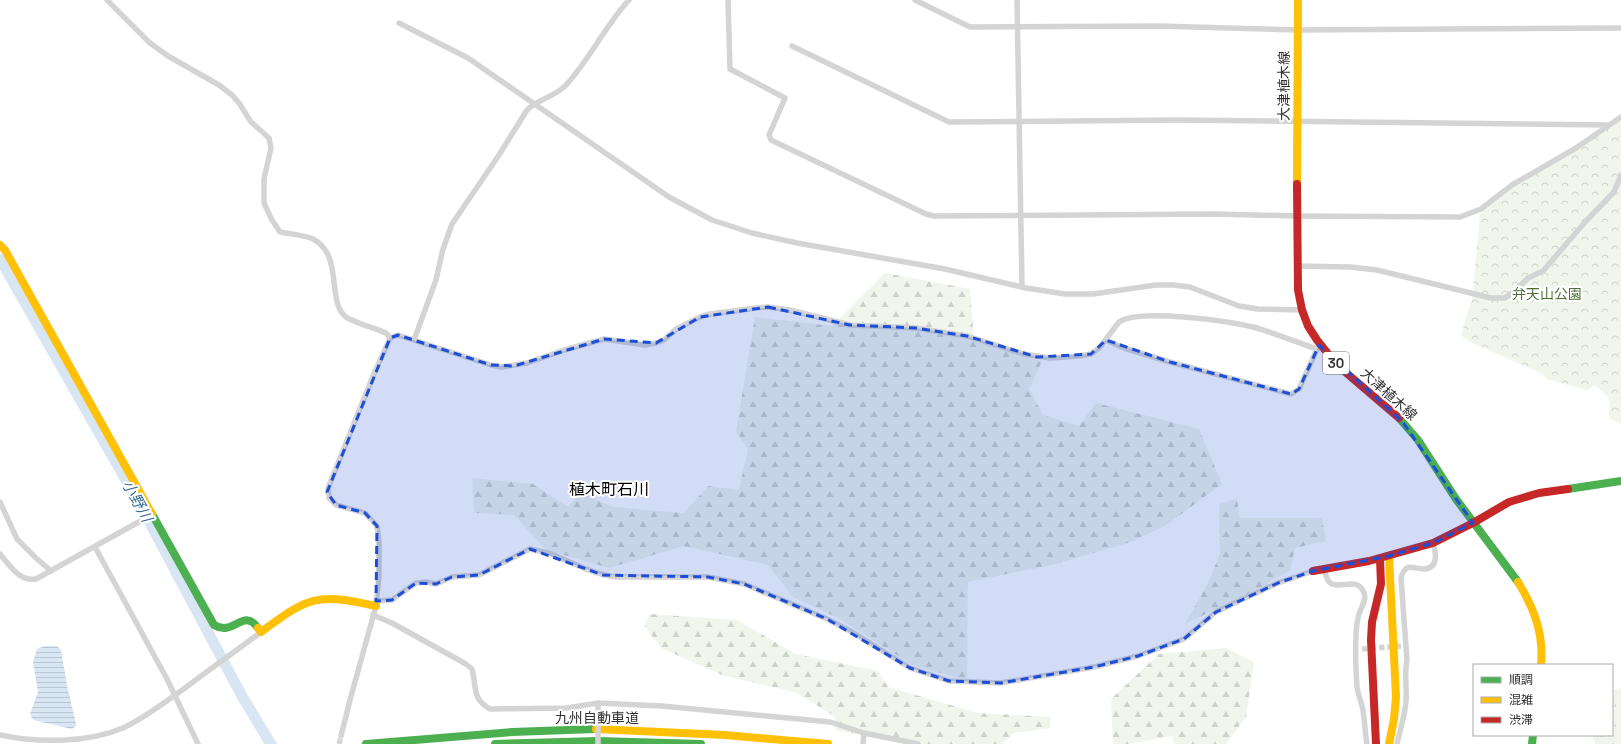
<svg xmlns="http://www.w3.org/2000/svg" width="1621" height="744" viewBox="0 0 1621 744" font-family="'Space Grotesk','Noto Sans JP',sans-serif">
<defs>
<pattern id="grass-tufts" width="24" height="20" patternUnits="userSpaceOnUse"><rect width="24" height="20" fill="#f0f6ec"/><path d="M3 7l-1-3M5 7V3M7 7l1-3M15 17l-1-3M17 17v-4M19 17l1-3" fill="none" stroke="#ced3cb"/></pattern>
<pattern id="forest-firs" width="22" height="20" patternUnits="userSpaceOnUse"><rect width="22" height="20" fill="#f0f6ec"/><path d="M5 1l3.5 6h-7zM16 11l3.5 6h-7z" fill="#ced3cb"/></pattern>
<pattern id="park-crowns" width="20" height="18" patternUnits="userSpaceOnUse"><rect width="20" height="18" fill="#f0f6ec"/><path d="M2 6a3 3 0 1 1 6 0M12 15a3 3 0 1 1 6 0" fill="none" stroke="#ced3cb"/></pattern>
<pattern id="water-rules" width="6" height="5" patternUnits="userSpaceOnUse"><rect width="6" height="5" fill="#d8e6f4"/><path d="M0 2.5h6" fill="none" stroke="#bac6d2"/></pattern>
</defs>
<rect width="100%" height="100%" fill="#fff"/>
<!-- grass -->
<polygon fill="url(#grass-tufts)" points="1621,687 1621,744 1595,744 1592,735 1612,735 1612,691"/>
<!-- forest -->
<g fill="url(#forest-firs)">
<polygon points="885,273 970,289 974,340 1042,361 1029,389 1043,415 1079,426 1096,403 1199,429 1222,484 1165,526 1128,543 1051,565 968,582 967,680 914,666 838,618 793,597 768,565 684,546 609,568 546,550 514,515 474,513 472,478 533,484 568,507 580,493 613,507 684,513 708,486 739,490 748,449 736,432 755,317 832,326"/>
<polygon points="1237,499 1240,518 1322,518 1326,541 1295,548 1290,571 1272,580 1266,585 1185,624 1207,585 1220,554 1219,504"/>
<polygon points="649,614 737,620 796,654 878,671 888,687 978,713 1051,717 1050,728 1014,733 1002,744 907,744 836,730 834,716 797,693 722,675 661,648 645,627"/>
<polygon points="1226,648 1254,662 1246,717 1226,744 1174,744 1173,736 1127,744 1113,744 1111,699 1159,654"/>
</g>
<!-- park -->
<path fill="url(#park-crowns)" d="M1621,119V424L1610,419C1607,410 1610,412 1610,406C1611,396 1600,390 1594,385L1590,389L1585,390L1547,379L1541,373L1468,341L1461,335L1472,299L1480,214L1514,187L1578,149Z"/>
<!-- water -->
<polygon fill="url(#water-rules)" points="45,646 57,646 61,650 67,685 76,724 76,726 72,729 33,720 30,714 38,692 33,662 37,649"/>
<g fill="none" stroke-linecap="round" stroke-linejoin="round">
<!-- river -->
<polyline stroke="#d8e6f4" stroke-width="11" points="0,259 142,508 243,698 271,744"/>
<!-- street-tunnel -->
<g stroke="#d6d6d6" stroke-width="5.5" stroke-dasharray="5.5 3" stroke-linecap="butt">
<polyline points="1362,649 1401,646"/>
<polyline points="339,744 341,736"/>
</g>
<!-- street -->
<g stroke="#d4d4d4" stroke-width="5.5">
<path d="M107,0L150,43L168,56L219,85L232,95L239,103L251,122L269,138L271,148L264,179V203L272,220L280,232C290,234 304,235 313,239C344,255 326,302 346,317C353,322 377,329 386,333L390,338"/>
<polyline points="728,0 730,69 785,98 769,135 771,140 926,214 934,216 1214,214 1296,216 1460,217 1481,209 1512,185 1576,148 1621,117"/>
<polyline points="915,0 970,27 1159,26 1298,30 1621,28"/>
<polyline points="1017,0 1022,287"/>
<polyline points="399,23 468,58 669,197 712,220 752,233 797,243 945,269 1026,288 1065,294 1093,294 1156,285 1173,285 1190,287 1239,306 1258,309 1302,310"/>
<polyline points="792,46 949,122 1176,120 1608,125"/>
<polyline points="1297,266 1350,267 1377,270 1491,298 1505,298 1516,290 1528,278 1543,271 1586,221 1614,192 1621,175"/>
<path d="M414,340L436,280L443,249L452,224L499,155L527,110C538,99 555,97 566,85C590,59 605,26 629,0"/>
<polyline points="1106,340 1124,348 1170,362 1291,394 1299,389 1318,347"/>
<polyline points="0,502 17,539 36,558 51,571"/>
<polyline points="95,547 167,679 198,744"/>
<path d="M0,554C9,565 20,582 36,579L153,514"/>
<path d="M1325,569C1327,602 1356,570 1364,593C1367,600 1361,607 1359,614C1357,621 1356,630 1356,638C1355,654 1356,671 1357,687C1358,695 1362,703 1363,711C1365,722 1365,733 1367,744"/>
<path d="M376,601L392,600L416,583L426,582L436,584L452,577L479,575L530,549C538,551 547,552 554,555C575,564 593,574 615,577H708L744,584L827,619L852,632L910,668L949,681L1001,683L1094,667L1138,656L1184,639L1216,612L1241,600L1278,583L1313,571"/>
<path d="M373,615L392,623L466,664L472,669C477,687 471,698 490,709L567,708L598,703L662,706L830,722L864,733L918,744"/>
<path d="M0,735C37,743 88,743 123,728C145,718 165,702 185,688C210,669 236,651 261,632"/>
<path d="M341,736L350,700L376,606L379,576V541L377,526L365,513L336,505L329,498L328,488L373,376L390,338L398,335L491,365L501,367L527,363L564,350L604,339L645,345L656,343L664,340L676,329L700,317L710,314L756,308L768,307L790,310L850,325L916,328L967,336L1024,354L1050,358L1079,356L1091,354L1100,347L1119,322C1138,308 1228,321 1253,327C1275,333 1296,342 1317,349"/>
<polyline points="863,744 864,733"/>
<path d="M1397,744C1400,730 1405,715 1406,701C1407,687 1404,674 1407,660L1401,578C1406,561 1413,569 1424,569C1439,568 1436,552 1433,543"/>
</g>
<!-- fast -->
<g stroke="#4caf50" stroke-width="8">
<polyline points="1399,418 1418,440 1456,499 1518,582"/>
<polyline points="1568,489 1621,481"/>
<path d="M152,514L214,625C234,637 243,607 258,628"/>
<polyline points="366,744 512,732 596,729"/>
<polyline points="495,744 598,741 701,744"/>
<polyline points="1532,744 1533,735"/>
</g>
<!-- slow -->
<g stroke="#ffc107" stroke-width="8">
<polyline points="1297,184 1298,0"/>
<polyline points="0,245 5,250 152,514"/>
<polyline points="1389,556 1396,697 1394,719 1389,744"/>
<path d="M1518,582C1534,608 1544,634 1541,665"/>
<path d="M258,628L261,632C310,596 316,593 376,606"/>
<polyline points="596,729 725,735 828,744"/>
</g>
<!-- jam -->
<g stroke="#c62828" stroke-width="8">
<polyline points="1297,184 1298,290 1302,310 1308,326 1317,340 1337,365 1399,418"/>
<polyline points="1313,571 1369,561 1433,543 1473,523 1509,502 1539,493 1568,489"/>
<polyline points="1376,744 1371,640 1372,622 1381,584 1380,559"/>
</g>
<!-- street-bridge -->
<polyline stroke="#d4d4d4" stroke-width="5.5" points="598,744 598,703"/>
</g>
<!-- marked area -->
<path fill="#1d4ed8" fill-opacity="0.2" stroke="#1d4ed8" stroke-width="3" stroke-dasharray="8 5" stroke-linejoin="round" d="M768,307L850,325L916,328L967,336L1037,357L1091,354L1106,340L1170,362L1291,394L1299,389L1319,345L1402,421L1473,523L1433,543L1389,556L1313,571L1278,583L1216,612L1184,639L1138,656L1094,667L1001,683L949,681L910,668L827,619L744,584L708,577L603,575L530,549L479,575L452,577L436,584L416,583L392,600L376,601L377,526L365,513L336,505L327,492L390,338L398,335L491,365L514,366L604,339L656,343L700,317Z"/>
<g text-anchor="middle" stroke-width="4" stroke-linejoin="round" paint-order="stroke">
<!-- shield labels -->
<rect fill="#fff" stroke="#6e6e6e" stroke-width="1" x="1323" y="352" width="26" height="22" rx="3"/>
<g font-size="13" font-weight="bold" fill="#303030">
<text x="1336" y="368">30</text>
</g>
<!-- street labels -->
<g font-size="14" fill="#303030" stroke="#fff">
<text transform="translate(1284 86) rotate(-90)" y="5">大津植木線</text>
<text transform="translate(1389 394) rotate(42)" y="5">大津植木線</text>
<text x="597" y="723">九州自動車道</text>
</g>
<!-- park labels -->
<g font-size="14" fill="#4e7038" stroke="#fff">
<text x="1547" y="299">弁天山公園</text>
</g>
<!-- water labels -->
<g font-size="15" font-style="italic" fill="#366b99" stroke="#fff">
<text transform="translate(137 501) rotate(61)" y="5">小野川</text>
</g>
<!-- quarter labels -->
<g font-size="16" fill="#000" stroke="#fff">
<text x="609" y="495">植木町石川</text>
</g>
</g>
<!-- legend -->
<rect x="1473" y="664" width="140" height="72" fill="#ffffff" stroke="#acacac"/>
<rect x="1481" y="677" width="20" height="6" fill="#4caf50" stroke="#acacac"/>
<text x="1509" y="684" font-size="12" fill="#303030">順調</text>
<rect x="1481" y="697" width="20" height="6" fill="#ffc107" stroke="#acacac"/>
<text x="1509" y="704" font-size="12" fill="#303030">混雑</text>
<rect x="1481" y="717" width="20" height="6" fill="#c62828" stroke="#acacac"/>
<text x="1509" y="724" font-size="12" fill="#303030">渋滞</text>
</svg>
